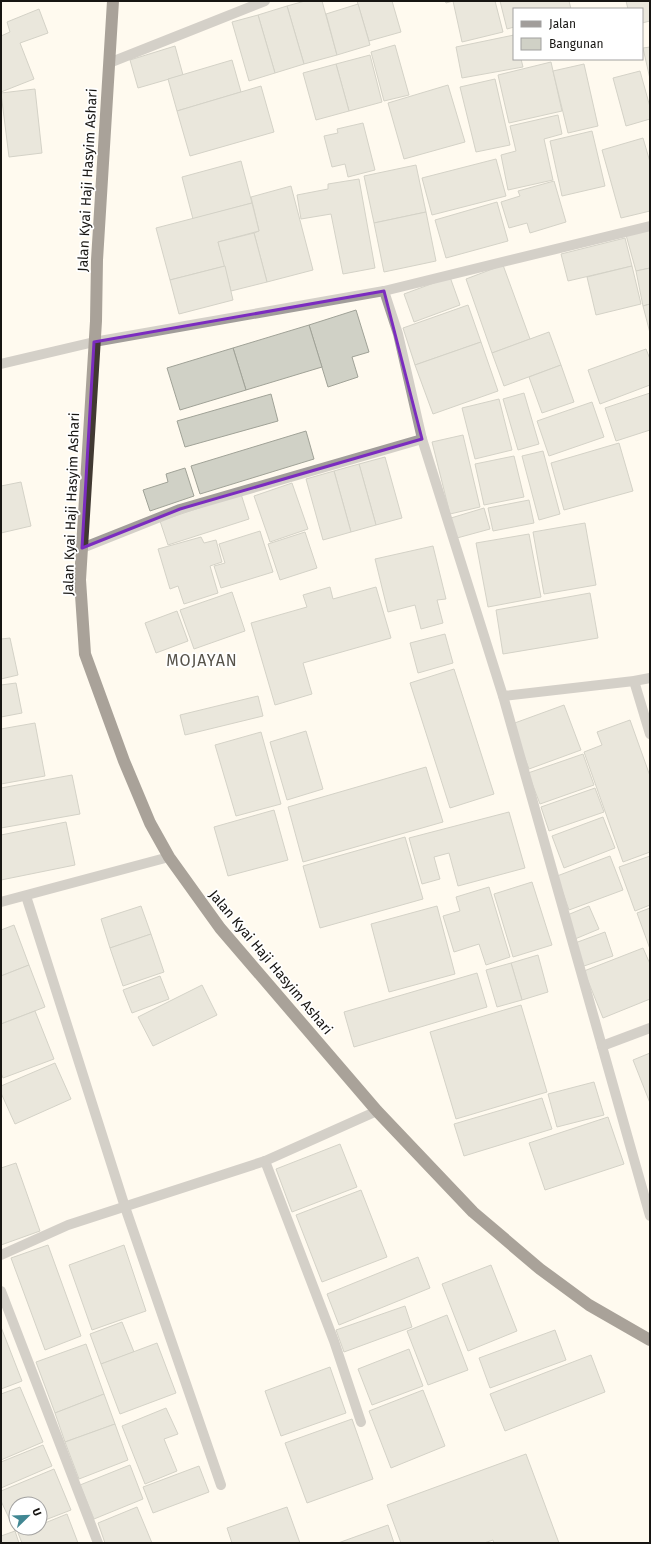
<svg xmlns="http://www.w3.org/2000/svg" width="651" height="1544" viewBox="0 0 651 1544" font-family="'Fira Sans',sans-serif">
<rect width="100%" height="100%" fill="#fffaef"/>
<!-- building -->
<g fill="#d0d1c6" stroke="#a0a297">
<polygon points="305,1 322,1 337,55 304,64 287,6"/>
<polygon points="357,1 392,1 401,32 369,41"/>
<polygon points="445,1 495,1 503,32 462,42 453,1 446,3"/>
<polygon points="500,1 569,1 571,9 514,9 514,27 507,29"/>
<polygon points="626,1 650,1 650,21 642,23 642,9 628,9"/>
<polygon points="358,4 370,45 337,55 326,14"/>
<polygon points="287,6 304,64 275,73 258,15"/>
<polygon points="39,9 48,33 20,43 34,79 1,92 1,36 10,32 7,22"/>
<polygon points="258,15 275,73 249,81 232,22"/>
<polygon points="514,35 514,59 521,59 523,67 462,78 456,47"/>
<polygon points="395,45 409,95 384,101 371,52"/>
<polygon points="175,46 183,75 138,88 130,60"/>
<polygon points="650,47 650,79 643,48"/>
<polygon points="370,55 382,102 349,111 336,64"/>
<polygon points="232,60 241,92 177,111 168,79"/>
<polygon points="551,62 562,111 509,123 498,75"/>
<polygon points="336,64 349,111 316,120 303,73"/>
<polygon points="584,64 598,126 568,133 553,71"/>
<polygon points="640,71 650,107 650,119 626,126 613,78"/>
<polygon points="495,79 510,145 476,152 460,87"/>
<polygon points="448,85 465,142 404,159 388,103"/>
<polygon points="261,86 274,132 190,156 177,111"/>
<polygon points="35,89 42,153 9,157 1,93"/>
<polygon points="558,115 562,134 544,139 553,180 508,190 501,155 516,151 510,126"/>
<polygon points="363,123 375,170 348,177 345,164 332,167 324,136 338,133 337,129"/>
<polygon points="592,131 605,186 562,196 550,141"/>
<polygon points="643,138 650,162 650,211 621,218 602,150"/>
<polygon points="496,159 506,196 432,215 422,178"/>
<polygon points="241,161 252,203 193,219 182,177"/>
<polygon points="416,165 426,212 374,223 364,176"/>
<polygon points="359,179 375,268 343,274 331,214 301,219 297,195 328,189 328,184"/>
<polygon points="554,181 566,222 530,233 527,223 509,228 501,202 520,196 518,191"/>
<polygon points="291,186 313,270 267,282 254,233 259,231 251,197"/>
<polygon points="497,202 508,241 446,258 435,220"/>
<polygon points="252,203 259,231 218,242 225,266 170,280 156,228"/>
<polygon points="426,212 436,261 384,272 374,223"/>
<polygon points="650,229 650,268 636,271 626,235"/>
<polygon points="254,233 267,282 231,291 218,242"/>
<polygon points="625,238 632,266 568,281 561,254"/>
<polygon points="503,265 530,339 492,353 466,279"/>
<polygon points="225,266 233,300 179,314 170,280"/>
<polygon points="632,266 641,304 596,315 587,277"/>
<polygon points="650,268 650,304 643,306 636,271"/>
<polygon points="450,277 460,305 414,322 404,294"/>
<polygon points="650,304 650,333 643,306"/>
<polygon points="468,305 481,342 415,365 403,328"/>
<polygon points="356,310 369,352 352,357 358,377 328,387 309,325"/>
<polygon points="309,325 322,367 246,390 233,348"/>
<polygon points="549,332 561,365 504,386 492,353"/>
<polygon points="481,342 498,391 433,414 415,365"/>
<polygon points="233,348 246,390 180,410 167,368"/>
<polygon points="646,349 650,359 650,385 600,404 588,370"/>
<polygon points="561,365 574,402 542,413 529,377"/>
<polygon points="524,393 539,444 518,450 503,399"/>
<polygon points="650,393 650,430 616,441 605,408"/>
<polygon points="271,394 278,421 185,447 177,421"/>
<polygon points="499,399 512,450 475,459 462,408"/>
<polygon points="592,402 604,437 549,456 537,421"/>
<polygon points="306,431 314,459 200,494 191,466"/>
<polygon points="463,435 480,507 450,514 432,442"/>
<polygon points="619,443 633,491 564,510 551,463"/>
<polygon points="543,451 560,514 539,520 522,456"/>
<polygon points="514,456 524,497 484,505 475,464"/>
<polygon points="385,457 402,518 376,525 359,464"/>
<polygon points="359,464 376,525 351,532 334,471"/>
<polygon points="185,468 194,496 150,511 143,490 168,482 166,474"/>
<polygon points="334,471 351,532 323,540 306,479"/>
<polygon points="21,482 31,526 1,533 1,486"/>
<polygon points="292,483 308,529 270,542 254,496"/>
<polygon points="241,494 249,519 168,545 160,521"/>
<polygon points="529,500 534,523 493,531 488,508"/>
<polygon points="484,508 490,529 457,538 451,518"/>
<polygon points="585,523 596,585 544,594 533,532"/>
<polygon points="260,531 273,572 221,588 214,566 225,563 219,544"/>
<polygon points="305,532 317,568 280,580 268,544"/>
<polygon points="529,534 541,597 488,607 476,543"/>
<polygon points="201,537 204,543 216,540 222,562 210,566 218,593 184,604 178,586 170,589 158,549"/>
<polygon points="433,546 446,599 437,600 443,623 421,629 415,605 388,612 375,559"/>
<polygon points="330,587 333,599 376,587 391,638 303,663 312,694 275,705 251,623 307,607 303,595"/>
<polygon points="232,592 245,631 194,649 180,610"/>
<polygon points="590,593 598,638 503,654 496,610"/>
<polygon points="177,611 188,641 156,653 145,623"/>
<polygon points="445,634 453,663 418,673 410,643"/>
<polygon points="10,638 18,675 1,679 1,639"/>
<polygon points="454,669 494,794 450,808 410,683"/>
<polygon points="16,683 22,713 1,717 1,685"/>
<polygon points="258,696 263,716 185,735 180,715"/>
<polygon points="564,705 581,750 529,769 512,724"/>
<polygon points="630,720 650,776 650,852 623,862 584,752 602,745 597,732"/>
<polygon points="35,723 45,776 1,784 1,729"/>
<polygon points="306,731 323,789 287,800 270,742"/>
<polygon points="261,732 281,804 236,816 215,745"/>
<polygon points="583,754 594,785 540,804 528,773"/>
<polygon points="426,767 443,822 303,862 288,807"/>
<polygon points="72,775 80,814 1,828 1,788"/>
<polygon points="595,788 604,812 549,831 541,807"/>
<polygon points="274,810 288,860 228,876 214,827"/>
<polygon points="509,812 525,868 458,886 449,853 434,857 440,879 422,884 409,838"/>
<polygon points="603,817 615,848 564,868 552,836"/>
<polygon points="66,822 75,865 1,880 1,835"/>
<polygon points="405,837 423,899 320,928 303,866"/>
<polygon points="610,856 623,890 569,910 557,876"/>
<polygon points="650,856 650,905 635,911 619,867"/>
<polygon points="532,882 552,945 513,957 494,894"/>
<polygon points="489,887 510,957 486,965 479,944 454,952 443,916 460,911 456,897"/>
<polygon points="141,906 151,934 110,948 101,919"/>
<polygon points="437,906 455,974 389,992 371,924"/>
<polygon points="589,906 599,929 575,939 565,916"/>
<polygon points="650,908 650,949 637,913"/>
<polygon points="14,925 29,965 1,976 1,930"/>
<polygon points="605,932 613,956 584,966 575,943"/>
<polygon points="151,934 164,972 123,986 110,948"/>
<polygon points="643,948 650,964 650,999 603,1018 584,971"/>
<polygon points="538,955 548,992 522,1000 511,963"/>
<polygon points="511,963 522,1000 497,1007 486,970"/>
<polygon points="29,965 45,1007 1,1024 1,976"/>
<polygon points="477,973 487,1007 354,1047 344,1012"/>
<polygon points="160,976 169,999 132,1013 123,990"/>
<polygon points="202,985 217,1015 153,1046 138,1017"/>
<polygon points="521,1005 547,1092 456,1119 430,1032"/>
<polygon points="35,1011 54,1059 3,1078 1,1073 1,1024"/>
<polygon points="650,1053 650,1103 633,1060"/>
<polygon points="55,1063 71,1099 15,1124 1,1093 1,1086"/>
<polygon points="594,1082 604,1115 557,1127 548,1094"/>
<polygon points="542,1098 552,1129 464,1156 454,1124"/>
<polygon points="608,1117 624,1164 545,1190 529,1143"/>
<polygon points="340,1144 357,1187 292,1212 276,1169"/>
<polygon points="16,1163 40,1231 1,1245 1,1168"/>
<polygon points="361,1190 387,1257 322,1282 296,1215"/>
<polygon points="48,1245 81,1336 45,1350 11,1258"/>
<polygon points="124,1245 146,1311 92,1330 69,1265"/>
<polygon points="418,1257 430,1288 339,1325 327,1294"/>
<polygon points="491,1265 517,1331 468,1351 442,1284"/>
<polygon points="405,1306 412,1327 344,1352 336,1330"/>
<polygon points="447,1315 468,1370 428,1385 407,1331"/>
<polygon points="122,1322 134,1352 101,1364 90,1334"/>
<polygon points="1,1327 22,1381 1,1389"/>
<polygon points="555,1330 566,1360 490,1388 479,1358"/>
<polygon points="157,1343 176,1393 120,1414 101,1364"/>
<polygon points="86,1344 104,1394 55,1413 36,1362"/>
<polygon points="409,1349 423,1386 372,1405 358,1369"/>
<polygon points="591,1355 605,1392 505,1431 490,1394"/>
<polygon points="330,1367 346,1413 281,1436 265,1391"/>
<polygon points="20,1387 43,1442 1,1460 1,1394"/>
<polygon points="423,1390 445,1446 391,1468 369,1411"/>
<polygon points="104,1394 115,1424 65,1442 55,1413"/>
<polygon points="166,1408 178,1434 164,1439 177,1471 145,1484 122,1426"/>
<polygon points="352,1419 373,1479 307,1503 285,1443"/>
<polygon points="115,1424 128,1460 79,1479 65,1442"/>
<polygon points="43,1445 52,1466 1,1488 1,1462"/>
<polygon points="526,1454 559,1543 494,1543 493,1540 484,1543 401,1543 387,1505"/>
<polygon points="130,1465 143,1499 94,1519 80,1485"/>
<polygon points="199,1466 209,1492 153,1513 143,1487"/>
<polygon points="54,1469 71,1510 40,1522 40,1504 16,1504 16,1528 23,1528 15,1531 1,1501 1,1491"/>
<polygon points="137,1507 152,1543 105,1543 98,1523"/>
<polygon points="287,1507 300,1543 232,1543 227,1528"/>
<polygon points="67,1514 78,1543 22,1543 18,1533 32,1528 40,1528 40,1525"/>
<polygon points="388,1525 394,1543 338,1543"/>
<polygon points="15,1531 19,1543 1,1543 1,1536"/>
</g>
<g fill="none" stroke-linecap="round" stroke-linejoin="round">
<!-- minor -->
<g stroke="#a19d9a" stroke-width="10">
<polyline points="109,63 265,1"/>
<polyline points="384,291 650,226"/>
<polyline points="1,364 94,342 384,291 398,334 422,439 503,696 650,1216"/>
<polyline points="82,548 180,509 422,439"/>
<polyline points="634,681 650,734"/>
<polyline points="503,696 634,681 650,678"/>
<polyline points="26,896 125,1207 221,1485"/>
<polyline points="1,902 169,857"/>
<polyline points="602,1046 650,1028"/>
<polyline points="265,1161 334,1341 361,1422"/>
<polyline points="1,1255 68,1225 265,1161 377,1111"/>
<polyline points="1,1291 98,1543"/>
</g>
<!-- highway -->
<polyline stroke="#413932" stroke-width="12" points="113,1 97,260 96,321 80,580 85,654 124,761 150,823 169,857 220,928 377,1111 473,1212 540,1269 589,1305 650,1340"/>
</g>
<!-- marked area -->
<path d="M0 0H651V1544H0ZM384,291L422,439L180,509L82,548L94,342Z" fill="#fffaef" fill-opacity=".55" fill-rule="evenodd"/>
<path fill="none" stroke="#7b2cbf" stroke-width="3" stroke-linejoin="round" d="M384,291L422,439L180,509L82,548L94,342Z"/>
<g text-anchor="middle" stroke-width="3.5" stroke-linejoin="round" paint-order="stroke">
<!-- street labels -->
<g font-size="14" fill="#171512" stroke="#fff">
<text transform="translate(87 180) rotate(-87)" y="5">Jalan Kyai Haji Hasyim Ashari</text>
<text transform="translate(71 504) rotate(-88)" y="5">Jalan Kyai Haji Hasyim Ashari</text>
<text transform="translate(271 962) rotate(50)" y="5">Jalan Kyai Haji Hasyim Ashari</text>
</g>
<!-- quarter labels -->
<g font-size="16" letter-spacing="1" fill="#57534a" stroke="#fff">
<text x="202" y="666">MOJAYAN</text>
</g>
</g>
<!-- border -->
<rect width="651" height="1544" fill="none" stroke="#171512" stroke-width="4"/>
<!-- legend -->
<rect x="513" y="8" width="130" height="52" fill="#ffffff" stroke="#a2a1a0"/>
<rect x="521" y="21" width="20" height="6" fill="#a19d9a" stroke="#a2a1a0"/>
<text x="549" y="28" font-size="12" fill="#171512">Jalan</text>
<rect x="521" y="38" width="20" height="12" fill="#d0d1c6" stroke="#a2a1a0"/>
<text x="549" y="48" font-size="12" fill="#171512">Bangunan</text>
<!-- north arrow -->
<g transform="translate(28 1516) rotate(67)"><circle r="19" fill="#ffffff" stroke="#a2a1a0"/>
<path d="M0-3L7 15L0 10L-7 15Z" fill="#418793"/>
<text y="-6" font-size="11" font-weight="bold" text-anchor="middle" fill="#171512">U</text>
</g>
</svg>
